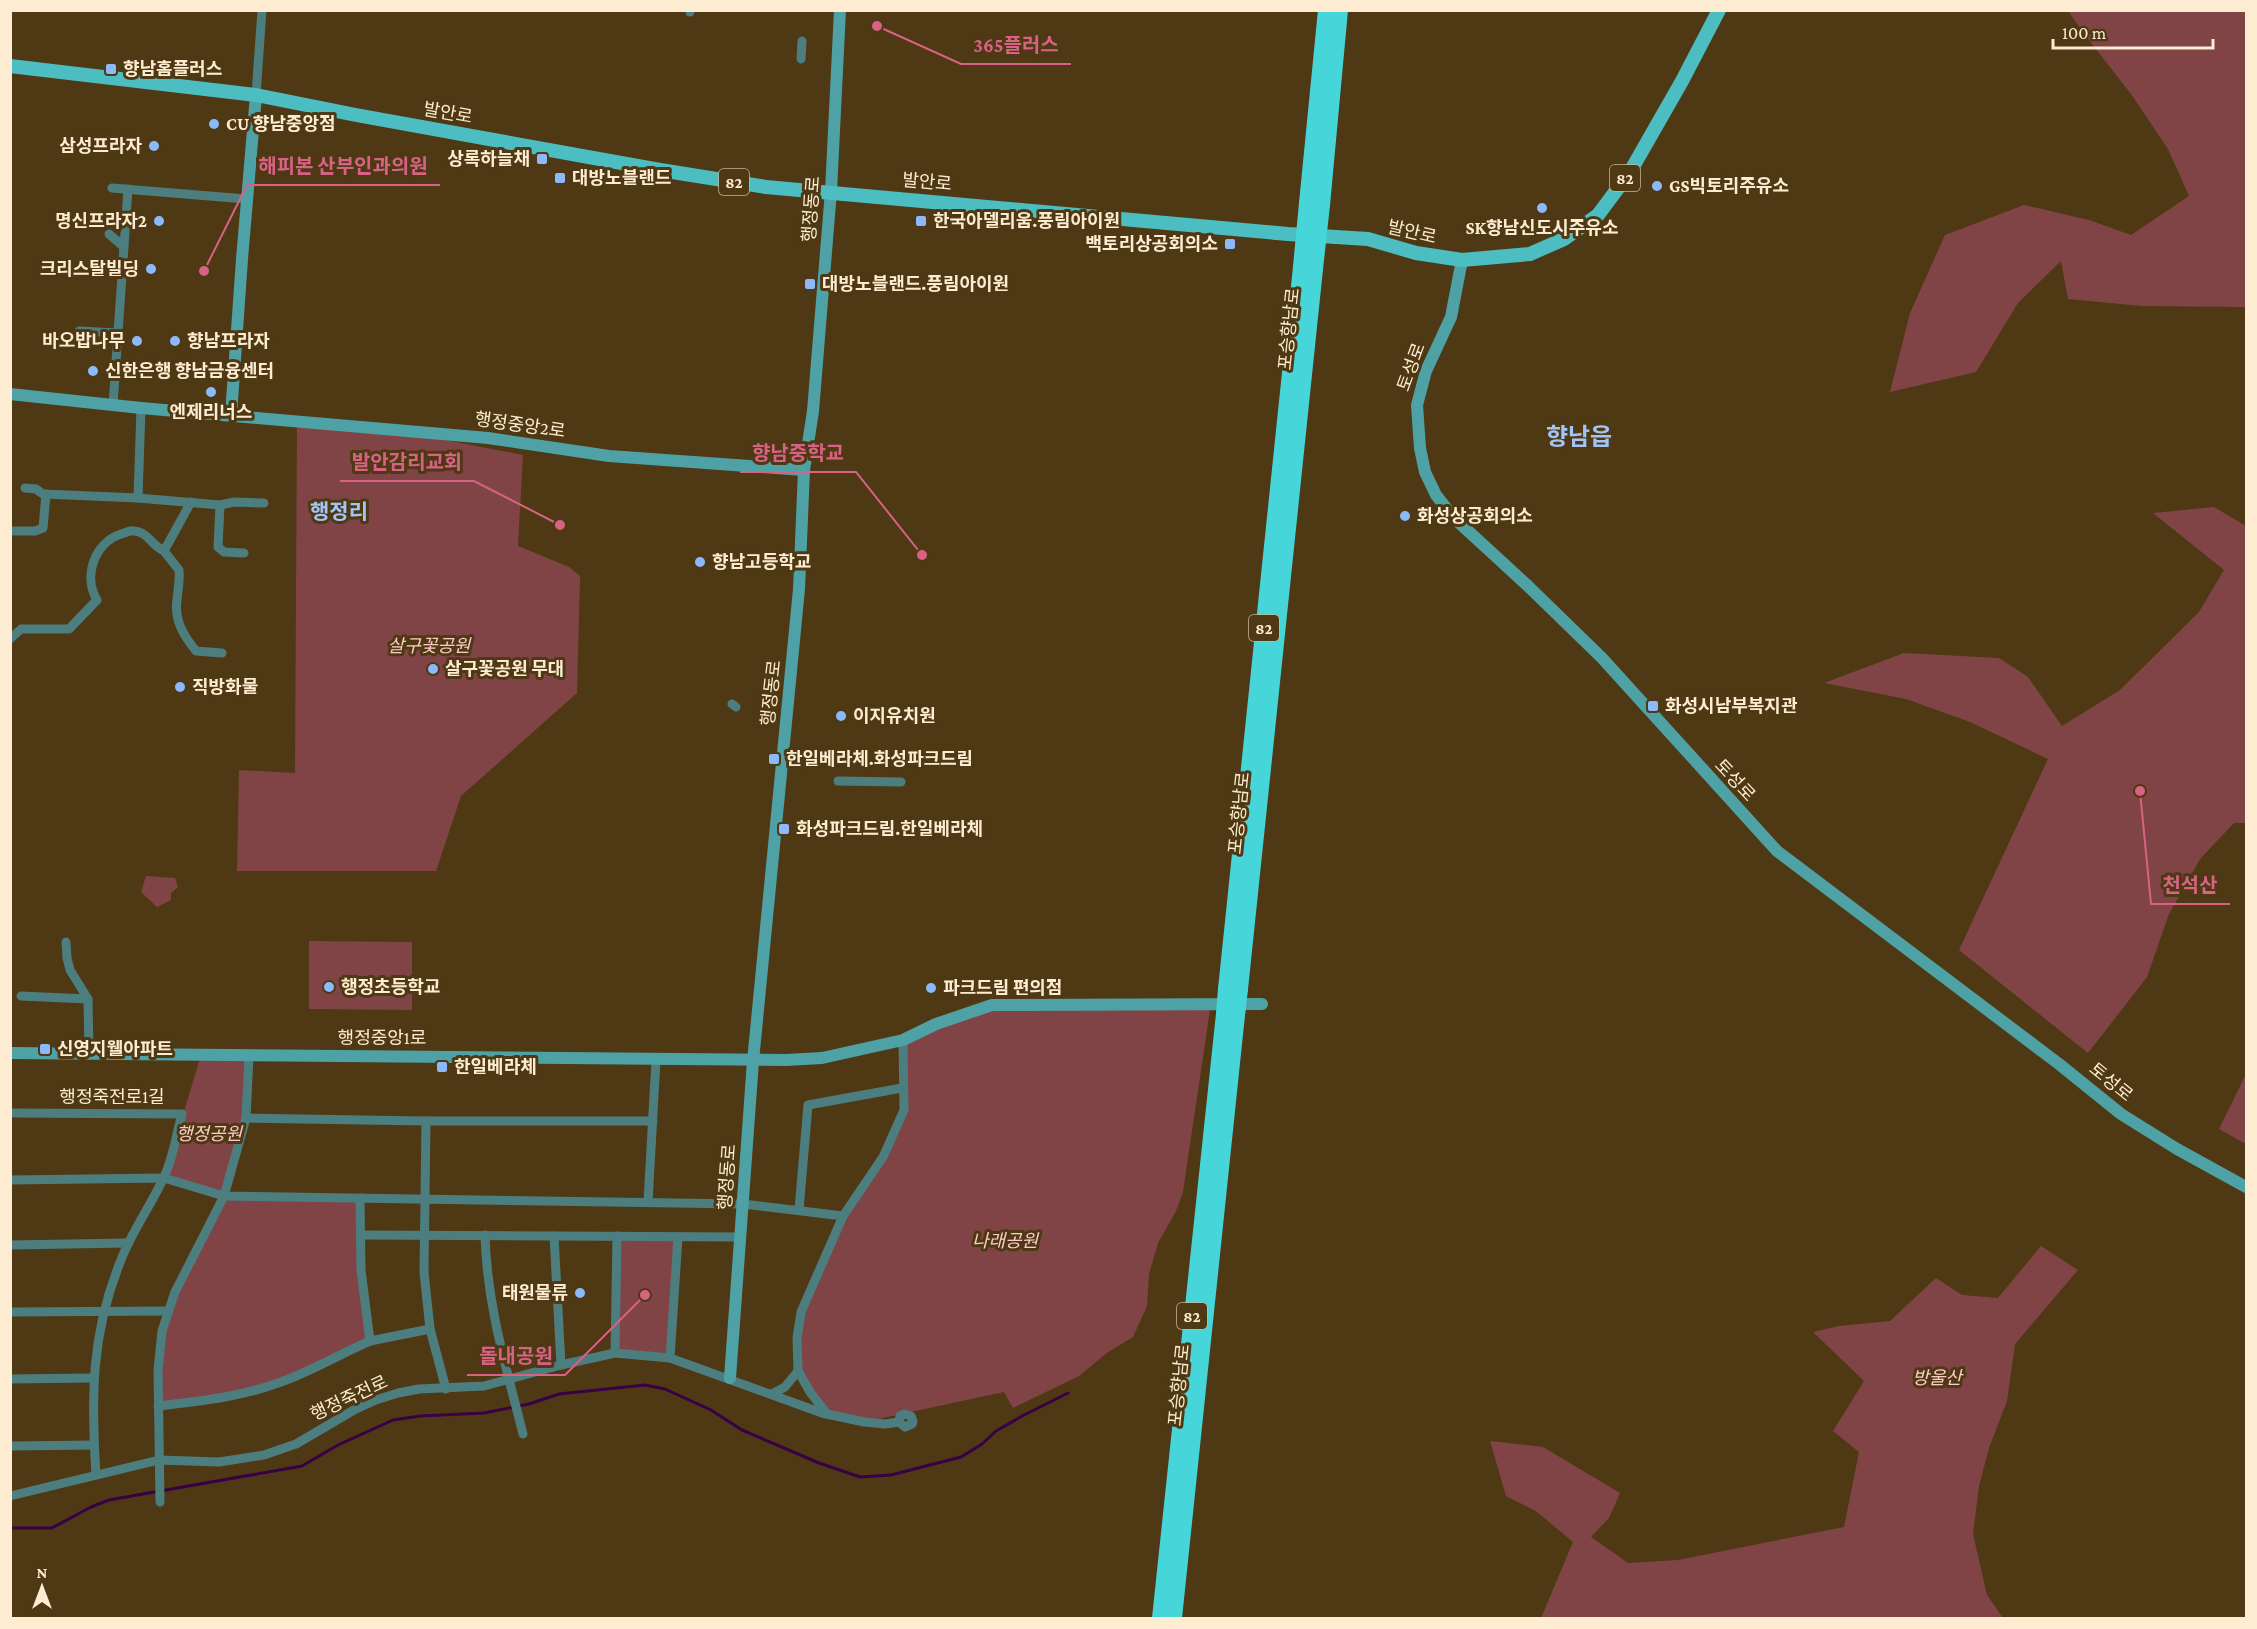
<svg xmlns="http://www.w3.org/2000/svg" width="2257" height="1629" viewBox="0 0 2257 1629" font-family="'Crimson Pro','Noto Sans KR',serif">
<rect width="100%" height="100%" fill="#4e3914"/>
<!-- green -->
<g fill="#814446">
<polygon points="2068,11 2246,11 2246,307 2142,306 2068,299 2061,261 2018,303 1976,372 1890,392 1910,313 1945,235 2024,205 2089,220 2131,235 2189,196 2168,149 2131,94 2088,39"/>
<polygon points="297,421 378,427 523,455 518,546 569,567 580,576 577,693 461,796 436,871 237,871 239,770 295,773"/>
<polygon points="2214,507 2246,526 2246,823 2234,823 2200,859 2169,914 2147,977 2088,1053 1959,950 2048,759 1970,722 1906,699 1824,683 1904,653 1999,658 2028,677 2062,726 2120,690 2199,612 2224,570 2153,513"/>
<polygon points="146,876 175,878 178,887 171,893 171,900 157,907 141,892"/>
<polygon points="309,941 412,942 412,1010 309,1009"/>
<polygon points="1211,1003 1183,1192 1176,1211 1158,1243 1149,1274 1147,1306 1133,1337 1108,1352 1079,1376 1013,1408 1004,1392 864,1422 828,1414 798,1371 801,1312 843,1216 860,1192 904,1110 903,1040 992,1005"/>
<polygon points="201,1055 249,1056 246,1118 224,1196 360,1198 370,1341 282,1382 158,1406 168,1311 224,1197 164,1178"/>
<polygon points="2246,1074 2246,1144 2219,1129"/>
<polygon points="617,1236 678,1237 670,1358 615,1353"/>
<polygon points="2041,1246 2078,1270 2015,1344 2007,1401 1989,1448 1979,1486 1973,1534 1987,1595 2003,1618 1541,1618 1573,1542 1536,1511 1506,1496 1490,1441 1543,1447 1620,1493 1609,1518 1591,1537 1628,1563 1678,1560 1844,1527 1859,1452 1833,1431 1864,1381 1813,1332 1839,1326 1890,1321 1936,1278 1962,1295 1998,1298"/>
</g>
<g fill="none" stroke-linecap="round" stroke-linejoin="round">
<!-- stream -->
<polyline stroke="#380145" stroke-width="3" points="10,1528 52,1528 91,1507 109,1500 302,1466 338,1445 393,1420 420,1416 484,1413 529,1404 559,1394 645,1385 665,1389 711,1410 742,1430 819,1463 860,1477 891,1475 961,1457 982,1444 996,1431 1024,1415 1068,1393"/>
<!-- street -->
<g stroke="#4c7e80" stroke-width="9">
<polyline points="690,12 690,10"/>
<polyline points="801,59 802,41"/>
<polyline points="256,95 262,10"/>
<polyline points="112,188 246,199"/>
<polyline points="109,234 124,247"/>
<polyline points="107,266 122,267"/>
<polyline points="79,331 118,333"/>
<polyline points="113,405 128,189"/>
<polyline points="25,488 36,489 43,494 138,498 141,408"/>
<polyline points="138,498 220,505 234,502 264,503"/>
<path d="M191,502L164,551L179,570C180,580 178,589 177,599C174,620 183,635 196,651L222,653"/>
<polyline points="220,505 218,547 224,552 244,553"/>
<polyline points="14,531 35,531 43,528 46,494"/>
<path d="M10,639L21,629H69L97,600C83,577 94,543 121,534C125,533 130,530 134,531C148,532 151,545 164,551"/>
<polyline points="732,704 736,707"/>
<polyline points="838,781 901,782"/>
<polyline points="66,942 67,958 70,970 88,999 89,1053"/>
<polyline points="21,996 88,999"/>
<path d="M10,1113L182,1114C176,1135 173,1160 163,1179C150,1207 132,1231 121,1260C91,1333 91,1397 96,1475"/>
<polyline points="246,1118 426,1121 424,1272 430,1329"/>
<polyline points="426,1121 653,1121"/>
<polyline points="10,1180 164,1178 224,1196 743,1204 843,1216"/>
<polyline points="648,1202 656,1060"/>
<polyline points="799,1210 808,1105 902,1088"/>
<polyline points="361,1235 741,1237"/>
<path d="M485,1235C487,1306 506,1366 523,1434"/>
<polyline points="554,1236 561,1365"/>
<polyline points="10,1245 128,1243"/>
<polyline points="10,1312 168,1311"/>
<polyline points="370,1341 430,1329 446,1389"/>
<polyline points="615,1353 617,1236"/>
<polyline points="670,1358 678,1237"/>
<polyline points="798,1371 810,1392 827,1414"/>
<polyline points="10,1379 93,1378"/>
<polyline points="772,1394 785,1387 798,1371 797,1338 801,1312 843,1216 883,1157 904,1110 903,1040"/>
<path d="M158,1406C200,1401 241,1397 281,1382C312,1371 340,1354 370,1341L361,1270L360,1198"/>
<polyline points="10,1446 94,1445"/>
<polyline points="10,1496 159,1460 219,1462 264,1455 296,1444 354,1410 376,1400 398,1393 419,1389 484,1386 561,1365 615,1353 670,1358 822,1413 864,1422 885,1424 899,1422 905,1427 912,1424 913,1421 911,1416 904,1414 900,1416 899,1422"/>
<polyline points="160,1502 158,1370 162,1331 175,1292 224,1196 246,1118 249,1056"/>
</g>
<!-- secondary -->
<g stroke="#4ea2a5" stroke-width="12">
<polyline points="1462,260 1451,317 1426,371 1417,405 1420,448 1425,472 1436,495 1454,518 1528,586 1602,658 1777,851 2059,1064 2121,1114 2177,1149 2246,1187"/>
<polyline points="10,394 141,408 488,438 609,456 804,470"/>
<polyline points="231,415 242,259 256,95"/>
<polyline points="10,1053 786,1060 822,1058 903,1040 936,1024 992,1005 1262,1004"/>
<polyline points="730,1378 753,1061 799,589 804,470 813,411 831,191 840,10"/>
</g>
<!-- primary -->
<polyline stroke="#4cbdc1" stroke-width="14" points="10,66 256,95 356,115 660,170 766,187 1288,234 1368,239 1416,253 1462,260 1530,254 1564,239 1598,215 1630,172 1682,81 1719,10"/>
<!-- highway -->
<g stroke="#46d6da" stroke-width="16">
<polyline points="1307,203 1326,10"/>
<polyline points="1322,205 1340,10"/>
<polyline points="1226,989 1301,267"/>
<polyline points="1240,989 1315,269"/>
<polyline points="1160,1618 1224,1014"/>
<polyline points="1174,1618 1237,1015"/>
</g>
<!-- highway-bridge -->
<g stroke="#46d6da" stroke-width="16">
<polyline points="1301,267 1307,203"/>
<polyline points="1315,269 1322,205"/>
<polyline points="1224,1014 1226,989"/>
<polyline points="1237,1015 1240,989"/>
</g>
</g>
<!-- markers -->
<g fill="#8cb9fc" stroke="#4e3914" stroke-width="2">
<rect x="105" y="63" width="12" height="12" rx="3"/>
<circle cx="214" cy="124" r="6"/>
<circle cx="154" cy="146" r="6"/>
<rect x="536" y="153" width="12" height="12" rx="3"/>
<rect x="554" y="172" width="12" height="12" rx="3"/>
<circle cx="1657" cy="186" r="6"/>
<circle cx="1542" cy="208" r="6"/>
<circle cx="159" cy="221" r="6"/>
<rect x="915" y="215" width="12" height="12" rx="3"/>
<rect x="1224" y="238" width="12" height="12" rx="3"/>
<circle cx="151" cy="269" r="6"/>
<rect x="804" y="278" width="12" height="12" rx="3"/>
<circle cx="137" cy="341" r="6"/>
<circle cx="175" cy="341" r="6"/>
<circle cx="93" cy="371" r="6"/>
<circle cx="211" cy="392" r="6"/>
<circle cx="1405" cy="516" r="6"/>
<circle cx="700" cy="562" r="6"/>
<circle cx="433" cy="669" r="6"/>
<circle cx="180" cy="687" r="6"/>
<rect x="1647" y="700" width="12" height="12" rx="3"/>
<circle cx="841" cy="716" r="6"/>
<rect x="768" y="753" width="12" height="12" rx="3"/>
<rect x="778" y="823" width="12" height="12" rx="3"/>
<circle cx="329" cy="987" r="6"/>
<circle cx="931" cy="988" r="6"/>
<rect x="39" y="1043" width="12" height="12" rx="3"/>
<rect x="436" y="1061" width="12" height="12" rx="3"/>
<circle cx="580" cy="1293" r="6"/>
</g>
<g text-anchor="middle" stroke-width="6" stroke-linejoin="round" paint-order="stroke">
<!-- shield labels -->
<g fill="#4e3914" stroke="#c8b698" stroke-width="1.5">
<rect x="1610" y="165" width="30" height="26" rx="4.5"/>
<rect x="719" y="169" width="30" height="26" rx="4.5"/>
<rect x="1249" y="615" width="30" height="26" rx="4.5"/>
<rect x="1177" y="1303" width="30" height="26" rx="4.5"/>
</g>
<g font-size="16" font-weight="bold" fill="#fdecd1">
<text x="1625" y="184">82</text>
<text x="734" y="188">82</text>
<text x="1264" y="634">82</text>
<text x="1192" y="1322">82</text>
</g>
<!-- poi labels -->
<g font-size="18" font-weight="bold" fill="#fdecd1" stroke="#4e3914" text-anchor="start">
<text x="123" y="75">향남홈플러스</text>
<text x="226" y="130">CU 향남중앙점</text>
<text x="142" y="152" text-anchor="end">삼성프라자</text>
<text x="530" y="165" text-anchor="end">상록하늘채</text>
<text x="572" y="184">대방노블랜드</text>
<text x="1669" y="192">GS빅토리주유소</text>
<text x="147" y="227" text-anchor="end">명신프라자2</text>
<text x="933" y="227">한국아델리움.풍림아이원</text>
<text x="1542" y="234" text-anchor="middle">SK향남신도시주유소</text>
<text x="1218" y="250" text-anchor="end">백토리상공회의소</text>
<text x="139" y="275" text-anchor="end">크리스탈빌딩</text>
<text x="822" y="290">대방노블랜드.풍림아이원</text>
<text x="125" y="347" text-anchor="end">바오밥나무</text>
<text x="187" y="347">향남프라자</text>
<text x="105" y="377">신한은행 향남금융센터</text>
<text x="211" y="418" text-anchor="middle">엔제리너스</text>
<text x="1417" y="522">화성상공회의소</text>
<text x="712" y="568">향남고등학교</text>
<text x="445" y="675">살구꽃공원 무대</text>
<text x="192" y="693">직방화물</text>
<text x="1665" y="712">화성시남부복지관</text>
<text x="853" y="722">이지유치원</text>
<text x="786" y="765">한일베라체.화성파크드림</text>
<text x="796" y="835">화성파크드림.한일베라체</text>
<text x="341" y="993">행정초등학교</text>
<text x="943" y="994">파크드림 편의점</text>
<text x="57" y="1055">신영지웰아파트</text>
<text x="454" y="1073">한일베라체</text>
<text x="568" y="1299" text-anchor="end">태원물류</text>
</g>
<!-- street labels -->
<g font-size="18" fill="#fdecd1" stroke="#4e3914">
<text transform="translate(448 113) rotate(10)" y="6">발안로</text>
<text transform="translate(927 182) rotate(5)" y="6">발안로</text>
<text transform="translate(811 209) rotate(-86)" y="6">행정동로</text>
<text transform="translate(1412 232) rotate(13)" y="6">발안로</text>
<text transform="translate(1289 329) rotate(-84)" y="6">포승향남로</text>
<text transform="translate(1411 367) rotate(-70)" y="6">토성로</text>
<text transform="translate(520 425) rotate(8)" y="6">행정중앙2로</text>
<text transform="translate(771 693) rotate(-84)" y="6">행정동로</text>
<text transform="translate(1735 780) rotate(47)" y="6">토성로</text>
<text transform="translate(1239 813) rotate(-84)" y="6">포승향남로</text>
<text x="382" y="1044">행정중앙1로</text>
<text transform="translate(2111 1082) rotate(39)" y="6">토성로</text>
<text x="112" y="1103">행정죽전로1길</text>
<text transform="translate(727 1177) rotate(-86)" y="6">행정동로</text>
<text transform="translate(1179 1385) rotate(-84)" y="6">포승향남로</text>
<text transform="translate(349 1398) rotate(-25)" y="6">행정죽전로</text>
</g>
<!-- park labels -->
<g font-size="18" font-style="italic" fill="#ffcaca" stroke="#4e3914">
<text x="429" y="652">살구꽃공원</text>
<text x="209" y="1140">행정공원</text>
<text x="1005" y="1247">나래공원</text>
<text x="1937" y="1384">방울산</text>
</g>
<!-- quarter labels -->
<g font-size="21" font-weight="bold" fill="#a3c4f6" stroke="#4e3914">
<text x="339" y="519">행정리</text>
</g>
<!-- district labels -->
<g font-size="24" font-weight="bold" fill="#a3c4f6" stroke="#4e3914">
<text x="1579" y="445">향남읍</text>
</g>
</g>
<!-- callouts -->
<path fill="none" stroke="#d76284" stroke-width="2" d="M877 26L961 64H1071M204 271L247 185H440M922 555L856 472H740M560 525L474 481H340M2140 791L2151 904H2230M645 1295L565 1375H467"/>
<g fill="#d76284" stroke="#4e3914" stroke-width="2">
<circle cx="877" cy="26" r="6"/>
<circle cx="204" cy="271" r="6"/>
<circle cx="922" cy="555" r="6"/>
<circle cx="560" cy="525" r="6"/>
<circle cx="2140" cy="791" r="6"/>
<circle cx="645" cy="1295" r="6"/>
</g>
<g font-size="20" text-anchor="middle" font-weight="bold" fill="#d76284" stroke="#4e3914" stroke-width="6" stroke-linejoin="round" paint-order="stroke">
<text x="1016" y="52">365플러스</text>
<text x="343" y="173">해피본 산부인과의원</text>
<text x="798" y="460">향남중학교</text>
<text x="407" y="469">발안감리교회</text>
<text x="2190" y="892">천석산</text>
<text x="516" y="1363">돌내공원</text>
</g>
<!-- border -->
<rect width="2257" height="1629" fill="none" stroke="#fdecd1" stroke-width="24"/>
<!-- north arrow -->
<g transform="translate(42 1587)" stroke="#4e3914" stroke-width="4.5" paint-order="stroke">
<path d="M0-4.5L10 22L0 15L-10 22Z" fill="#fdecd1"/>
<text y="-9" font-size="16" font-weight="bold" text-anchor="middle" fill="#fdecd1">N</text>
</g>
<!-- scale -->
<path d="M2053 39v9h160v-9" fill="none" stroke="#fdecd1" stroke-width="3"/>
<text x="2062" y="39" font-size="18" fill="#fdecd1" stroke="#4e3914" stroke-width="4.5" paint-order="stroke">100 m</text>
</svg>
